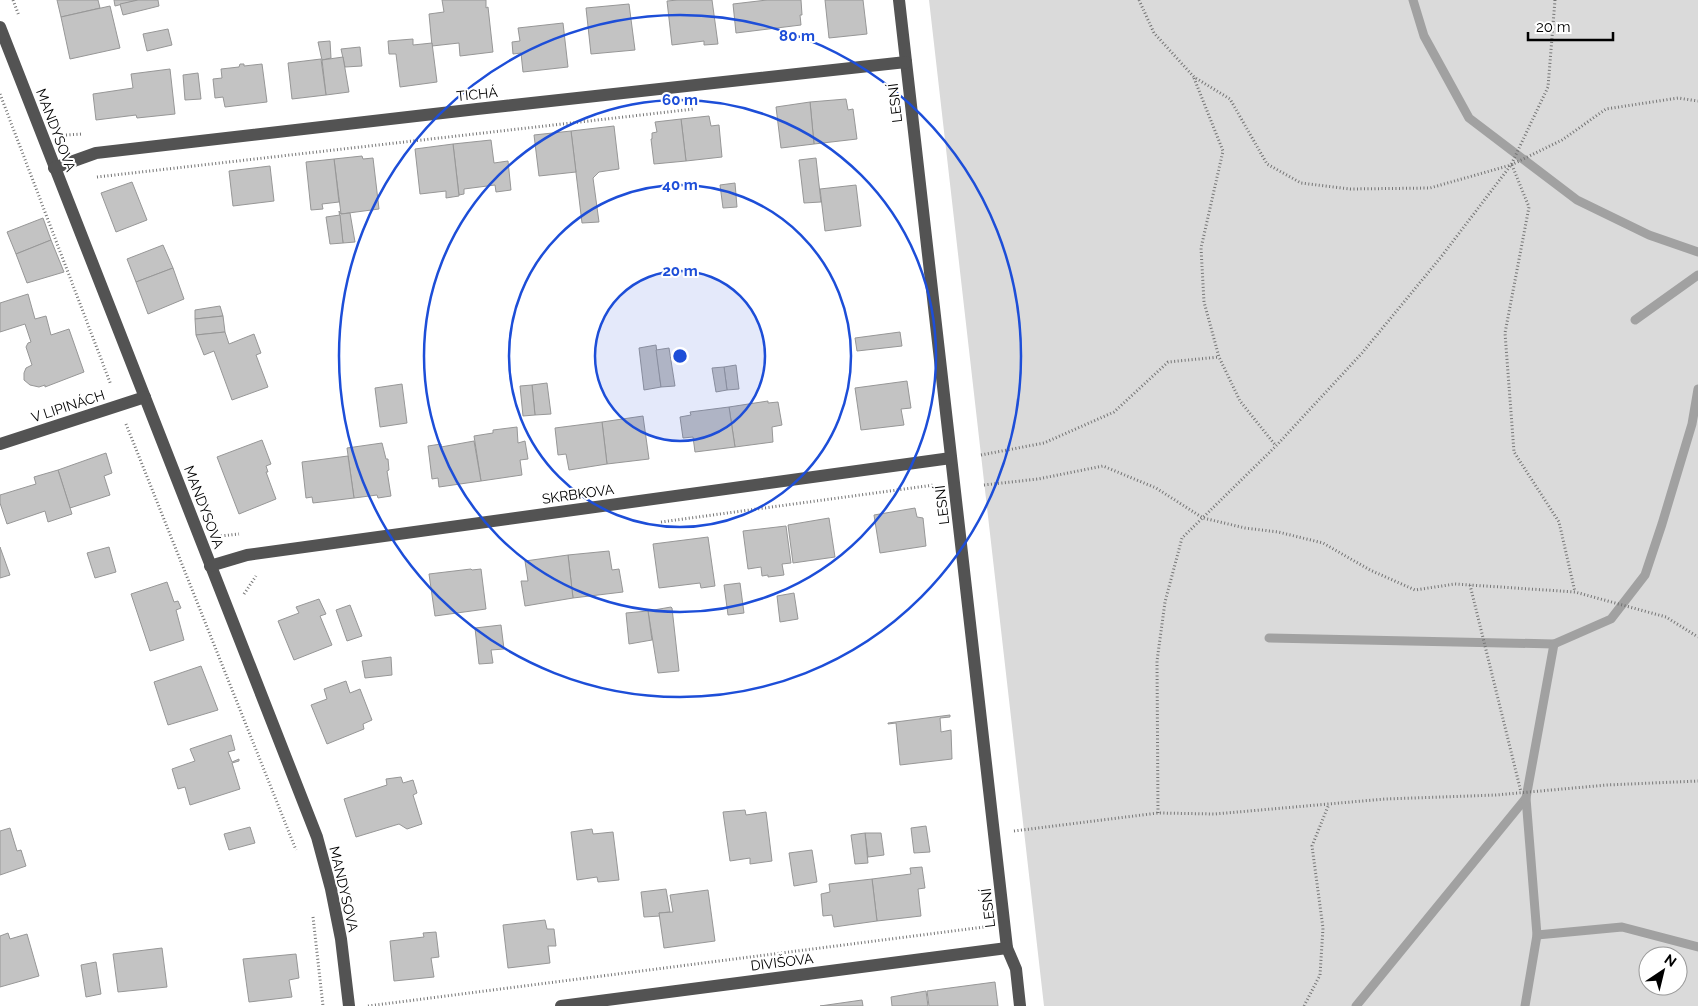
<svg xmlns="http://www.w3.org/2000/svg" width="1698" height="1006" viewBox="0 0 1698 1006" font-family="Raleway,sans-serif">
<rect width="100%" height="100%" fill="#fff"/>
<!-- green -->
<path fill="#dadada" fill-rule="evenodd" d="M929,0H1698V1006H1044ZM1648,956H1678V986H1648Z"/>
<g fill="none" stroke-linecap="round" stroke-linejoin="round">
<!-- stream -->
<g stroke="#a1a1a1" stroke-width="9">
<polyline points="1413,0 1424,36 1469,118 1577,200 1649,235 1698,252"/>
<polyline points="1635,320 1698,275"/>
<polyline points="1269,638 1554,644 1611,619 1645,575 1662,524 1692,424 1698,389"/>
<polyline points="1537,935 1622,927 1698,947"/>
<polyline points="1356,1006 1526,798"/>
<polyline points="1525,1006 1537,935 1526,798 1554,644"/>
</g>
</g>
<!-- building -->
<g fill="#c3c3c3" stroke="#979797">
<polygon points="57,0 98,0 100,8 61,17"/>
<polygon points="114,0 138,0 115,6"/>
<polygon points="138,0 158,0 159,6 123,15 120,4"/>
<polygon points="442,0 486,0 486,8 488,7 493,52 460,56 459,43 432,46 429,14 444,12"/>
<polygon points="678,0 712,0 718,44 704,45 704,41 672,45 667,1"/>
<polygon points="767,0 801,0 802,15 800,15 801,25 736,33 733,4"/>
<polygon points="825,0 863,0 867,34 829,38"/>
<polygon points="629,4 635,50 591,54 586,8"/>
<polygon points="110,6 120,48 70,59 61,17"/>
<polygon points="563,23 568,67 523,72 521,53 513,54 512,42 520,41 518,28"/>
<polygon points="168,29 172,45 147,51 143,34"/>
<polygon points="413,39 413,45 432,43 437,82 400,87 396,54 389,54 388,41"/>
<polygon points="330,41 331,58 322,60 318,42"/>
<polygon points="360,47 362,66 345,67 341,49"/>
<polygon points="343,57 349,92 326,95 322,60"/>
<polygon points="321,59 326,95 292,99 288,63"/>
<polygon points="240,64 244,64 244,66 262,64 267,102 225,107 223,97 215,98 213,79 222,78 221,69 239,67"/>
<polygon points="170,69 175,114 137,118 136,115 96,120 93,94 133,88 131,74"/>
<polygon points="198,73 201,99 185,100 183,75"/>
<polygon points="846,99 848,110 853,109 857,139 814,144 810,102"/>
<polygon points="810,102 814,144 781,148 776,107"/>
<polygon points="709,116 711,126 719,125 722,157 686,161 681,119"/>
<polygon points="681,119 686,161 654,164 651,139 652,139 652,133 657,132 655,122"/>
<polygon points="614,126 619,169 599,172 593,178 599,222 582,223 571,131"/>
<polygon points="571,131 576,172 539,176 534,135"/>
<polygon points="491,140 494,163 508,161 511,190 496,192 495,185 464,189 464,194 459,195 453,144"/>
<polygon points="453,144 459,196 446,198 446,191 420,194 415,149"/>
<polygon points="362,156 363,159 373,158 379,209 341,214 334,159"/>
<polygon points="816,158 821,202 804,203 799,160"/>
<polygon points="334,159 339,202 322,204 323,209 311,210 306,162"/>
<polygon points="270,166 274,201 233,206 229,171"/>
<polygon points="132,182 147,220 116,232 101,193"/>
<polygon points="735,183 737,207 723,208 720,185"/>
<polygon points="856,185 861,226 825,231 820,189"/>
<polygon points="339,211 341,214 350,213 355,242 343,243"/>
<polygon points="340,215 343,243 330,244 326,217"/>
<polygon points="43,218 51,240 16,254 7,232"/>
<polygon points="51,240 64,272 27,283 16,254"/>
<polygon points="163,245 173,268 136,282 127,259"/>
<polygon points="173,268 184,299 148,314 136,282"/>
<polygon points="28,294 35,319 46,316 51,335 69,329 84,372 45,387 45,385 39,387 30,385 24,380 24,373 26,368 32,365 26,347 28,343 31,342 25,324 0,332 0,303"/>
<polygon points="220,306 223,316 195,319 195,310"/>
<polygon points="223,316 225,332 196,335 195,319"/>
<polygon points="225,332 229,344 254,334 261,353 256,355 268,387 232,400 214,351 204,355 196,335"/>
<polygon points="900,332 902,346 857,351 855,338"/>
<polygon points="656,345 661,387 644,390 639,348"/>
<polygon points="669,348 675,386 661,387 656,350"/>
<polygon points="736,365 739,389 727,390 724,367"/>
<polygon points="724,367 727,390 716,392 712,368"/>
<polygon points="907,381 911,408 901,409 904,425 861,430 855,388"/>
<polygon points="547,383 551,414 535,415 532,385"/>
<polygon points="402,384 407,423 380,427 375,388"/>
<polygon points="532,385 535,415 523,416 520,386"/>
<polygon points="768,401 768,403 778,402 782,425 772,427 773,442 735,447 729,407"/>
<polygon points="729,407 735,447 695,452 693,437 683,438 680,417 691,415 690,412"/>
<polygon points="643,416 649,459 607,464 602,422"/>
<polygon points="602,422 607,464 569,470 566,454 558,455 555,428"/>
<polygon points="517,427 518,443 525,441 528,459 520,460 522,475 481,481 474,436 493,433 493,430"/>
<polygon points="262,440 271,464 266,466 268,472 266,472 276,499 239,514 217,457"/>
<polygon points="474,441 481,481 439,487 438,478 432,479 428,446 441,444 441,447"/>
<polygon points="382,443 386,459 388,459 389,470 387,471 391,496 378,498 377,495 354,498 347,448"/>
<polygon points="106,453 112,473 104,476 110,495 70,508 58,470"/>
<polygon points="348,456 354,498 313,503 312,497 306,498 302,462"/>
<polygon points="58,470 72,514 48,522 45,511 7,524 0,503 0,495 36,484 34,477"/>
<polygon points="915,508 917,517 923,518 926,546 880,553 874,515"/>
<polygon points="829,518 835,557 793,563 788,525"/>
<polygon points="786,526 791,563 782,564 784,575 768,577 768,575 762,576 761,567 748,569 743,531"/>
<polygon points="708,537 715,586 701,588 700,583 659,588 653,544"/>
<polygon points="0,547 10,575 0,578"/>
<polygon points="109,547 116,572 95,578 87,553"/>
<polygon points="609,551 612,570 619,569 623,592 573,598 568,555"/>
<polygon points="568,555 573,598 525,606 521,581 528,581 525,561"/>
<polygon points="471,569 472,570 481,569 486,609 435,616 429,574"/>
<polygon points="167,582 174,602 178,601 181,608 176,610 184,640 150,651 131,594"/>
<polygon points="740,583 744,613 728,615 724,585"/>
<polygon points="794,593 798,619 780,622 777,596"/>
<polygon points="319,599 326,614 320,616 332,645 294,660 278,621 299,613 296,607"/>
<polygon points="350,605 362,636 347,641 336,610"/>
<polygon points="671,607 672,608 679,671 658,673 648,611"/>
<polygon points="648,611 652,640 629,644 626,613"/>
<polygon points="501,625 504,649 491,650 493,663 479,664 475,628"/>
<polygon points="391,657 392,675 365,678 362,661"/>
<polygon points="201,666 218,710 168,725 154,682"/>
<polygon points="346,681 350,693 360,689 372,720 363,724 364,729 327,744 311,705 327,699 324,689"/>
<polygon points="950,715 950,717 940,718 941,732 951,730 952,759 900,765 896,723 888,724 888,723"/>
<polygon points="231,735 235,750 228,752 232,762 239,759 239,761 232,763 240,789 190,805 185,787 178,789 172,769 195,761 190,749"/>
<polygon points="401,777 403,783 413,780 417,793 413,795 422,824 407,829 399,824 356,837 344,799 387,785 386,779"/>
<polygon points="745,810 746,815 766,812 772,861 750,864 750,858 730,861 723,812"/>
<polygon points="926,826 930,852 914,853 911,828"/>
<polygon points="250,827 255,843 229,850 224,834"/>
<polygon points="10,828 17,851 21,850 26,866 0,875 0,831"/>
<polygon points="592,829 593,834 613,832 619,880 598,882 597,877 577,880 571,832"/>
<polygon points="865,833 881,833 884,855 868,857"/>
<polygon points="865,833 868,863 855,864 851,835"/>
<polygon points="812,850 817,882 794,886 789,853"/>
<polygon points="922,867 925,888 918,889 921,916 877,921 872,879 911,874 910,868"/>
<polygon points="872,879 877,921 834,927 832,915 823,916 821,894 830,892 829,884"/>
<polygon points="666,889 670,912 659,913 660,916 644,917 641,892"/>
<polygon points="708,890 715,941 664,948 659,913 673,912 670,895"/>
<polygon points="545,920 547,929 554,929 556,946 548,946 550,963 508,968 503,925"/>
<polygon points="436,932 439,957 431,958 434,977 394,981 390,941 424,937 423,933"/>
<polygon points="8,933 10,939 27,934 39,976 0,987 0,936"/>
<polygon points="162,948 167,987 118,992 113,954"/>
<polygon points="296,954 299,978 289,980 292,997 249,1002 243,959"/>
<polygon points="96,962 101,994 86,997 81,965"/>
<polygon points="995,982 998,1006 929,1006 927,991"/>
<polygon points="926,991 928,1006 892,1006 891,997"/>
<polygon points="862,1000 863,1006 820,1006"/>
</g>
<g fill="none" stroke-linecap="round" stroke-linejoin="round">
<!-- path -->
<g stroke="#757575" stroke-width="3" stroke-dasharray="1 2.5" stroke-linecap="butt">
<polyline points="13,0 19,16"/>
<polyline points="1139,0 1154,33 1194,77 1230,99 1267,164 1301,183 1350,189 1430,188 1511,165 1562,140 1606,109 1678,98 1698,101"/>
<polyline points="1194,78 1223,151 1201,248 1204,302 1219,357 1240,401 1276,446"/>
<polyline points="0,94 111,385"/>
<polyline points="66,135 83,134"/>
<polyline points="1512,165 1529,207 1505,333 1514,452 1559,522 1575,592"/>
<polyline points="97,177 694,109"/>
<polyline points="126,424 296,850"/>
<polyline points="981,455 1044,443 1114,412 1168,362 1219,357"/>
<polyline points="984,485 1038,479 1103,466 1156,488 1203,518 1245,528 1278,532 1323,543 1370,570 1415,590 1455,584 1575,592 1666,617 1698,637"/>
<polyline points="661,522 934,485"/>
<polyline points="221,536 239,534"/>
<polyline points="1470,585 1521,792"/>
<polyline points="244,594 256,576"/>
<polyline points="1158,813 1157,661 1165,602 1182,538 1276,446 1362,353 1441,257 1511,165 1548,87 1555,0"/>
<polyline points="1014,831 1158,813 1215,814 1385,799 1496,795 1607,785 1698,781"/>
<polyline points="313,917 323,1006"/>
<polyline points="368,1006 984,927"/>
<polyline points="1304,1006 1320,975 1323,928 1312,846 1329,804"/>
</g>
<!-- minor -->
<g stroke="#535353" stroke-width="12">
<polyline points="899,0 1007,948 1016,969 1020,1006"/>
<polyline points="0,27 317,837 331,889 341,939 349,1006"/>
<polyline points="54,168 96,153 477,109 906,62"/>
<polyline points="0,444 145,397"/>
<polyline points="210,566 247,555 951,458"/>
<polyline points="561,1006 1007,948"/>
</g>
</g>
<!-- distance rings -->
<circle cx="680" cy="356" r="85" fill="#1d4ed8" fill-opacity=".12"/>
<g fill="none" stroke="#1d4ed8" stroke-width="2.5">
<circle cx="680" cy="356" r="85"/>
<circle cx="680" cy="356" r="171"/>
<circle cx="680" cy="356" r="256"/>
<circle cx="680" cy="356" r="341"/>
</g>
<g text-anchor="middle" stroke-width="4" stroke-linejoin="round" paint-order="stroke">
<!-- street labels -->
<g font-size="14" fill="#000" stroke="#fff">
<text transform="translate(477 94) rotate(-6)" y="5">TICHÁ</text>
<text transform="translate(895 103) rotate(-97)" y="5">LESNÍ</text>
<text transform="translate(56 130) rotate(69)" y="5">MANDYSOVA</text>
<text transform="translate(68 406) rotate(-18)" y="5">V LIPINÁCH</text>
<text transform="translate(578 494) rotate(-8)" y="5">SKRBKOVA</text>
<text transform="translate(942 505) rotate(-97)" y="5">LESNÍ</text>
<text transform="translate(204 507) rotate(69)" y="5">MANDYSOVA</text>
<text transform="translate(344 889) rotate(77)" y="5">MANDYSOVA</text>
<text transform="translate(988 908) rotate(-97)" y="5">LESNÍ</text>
<text transform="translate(782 962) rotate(-7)" y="5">DIVIŠOVA</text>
</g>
</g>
<circle cx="680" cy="356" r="8" fill="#1d4ed8" stroke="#fff" stroke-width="2.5"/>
<g font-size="15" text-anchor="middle" font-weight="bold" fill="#1d4ed8" stroke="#fff" stroke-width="4" stroke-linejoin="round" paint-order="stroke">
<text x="797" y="41">80 m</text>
<text x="680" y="105">60 m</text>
<text x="680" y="190">40 m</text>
<text x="680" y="276">20 m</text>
</g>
<!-- north arrow -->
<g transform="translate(1663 971) rotate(35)"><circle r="24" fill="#ffffff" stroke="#999999"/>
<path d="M0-4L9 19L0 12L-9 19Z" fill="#000000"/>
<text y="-8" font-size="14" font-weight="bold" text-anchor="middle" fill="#000000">N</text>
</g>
<!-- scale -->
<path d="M1528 32v8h85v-8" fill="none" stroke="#000000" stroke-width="2.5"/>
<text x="1536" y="32" font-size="15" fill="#000000" stroke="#ffffff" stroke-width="4" paint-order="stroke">20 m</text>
</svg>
